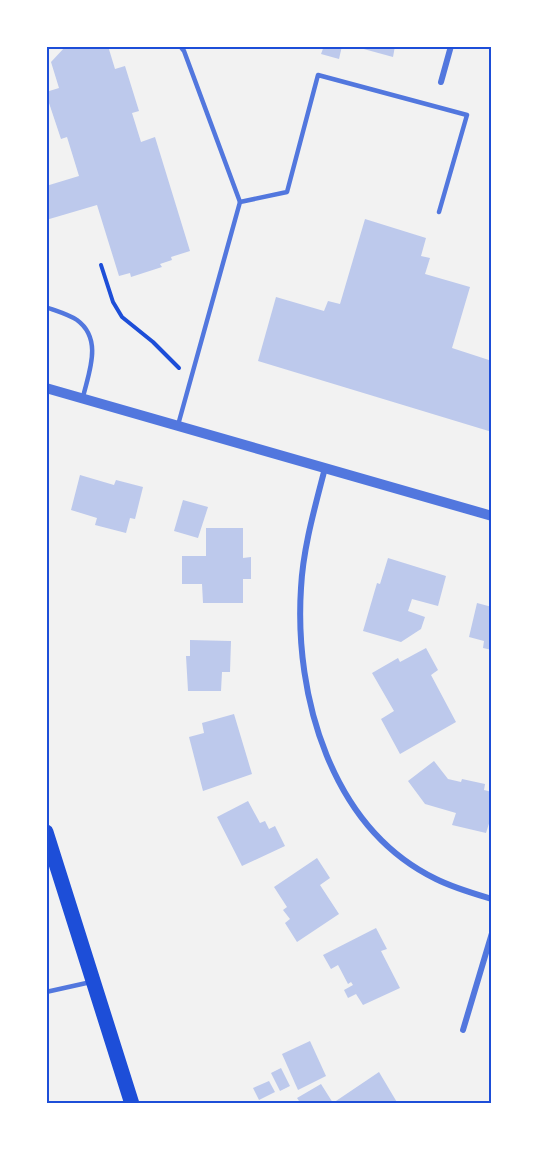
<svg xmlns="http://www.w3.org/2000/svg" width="538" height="1150" viewBox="0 0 538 1150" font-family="'Fira Sans Condensed',sans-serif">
<rect width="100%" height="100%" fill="#f2f2f2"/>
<!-- building -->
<g fill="#bdc9ec">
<polygon points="66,46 108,46 115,69 125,66 139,111 132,113 141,142 155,137 190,251 171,257 172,260 160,264 162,267 131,277 130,273 119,276 97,205 46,220 46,186 79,176 67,137 61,139 46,94 46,92 59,88 51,62"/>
<polygon points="324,46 342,46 339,59 321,54"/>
<polygon points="361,46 395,46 393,57 360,48"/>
<polygon points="365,219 426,238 421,256 430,258 425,274 470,287 452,348 492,361 492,432 258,361 276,297 324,311 328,301 340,304"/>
<polygon points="80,475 114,485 116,480 143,487 135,519 130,518 126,533 95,525 97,518 71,510"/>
<polygon points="183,500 208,507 198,538 174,531"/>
<polygon points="206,528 243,528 243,558 251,557 251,579 243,579 243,603 203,603 202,584 182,584 182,556 206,556"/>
<polygon points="388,558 446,576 438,606 412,599 408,611 425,617 421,629 401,642 363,631 377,583 380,584"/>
<polygon points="477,603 492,607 492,650 483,648 484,641 469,637"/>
<polygon points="190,640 231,641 230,672 222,672 221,691 188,691 186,656 190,656"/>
<polygon points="426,648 438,670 431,675 456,722 400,754 381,719 394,711 372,673 398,658 400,662"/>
<polygon points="234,714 252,774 203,791 189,737 204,733 202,723"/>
<polygon points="434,761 448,779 461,782 462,779 485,784 484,790 492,792 492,814 486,833 452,825 456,813 425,804 408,781"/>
<polygon points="248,801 260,823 265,821 269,829 275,826 285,846 242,866 217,817"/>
<polygon points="317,858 330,878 320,885 339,914 297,942 285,923 290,919 283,910 287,907 274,887"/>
<polygon points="376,928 387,949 381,951 400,988 363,1005 356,994 348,998 344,990 353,985 351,982 348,984 338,965 331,969 323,955"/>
<polygon points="310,1041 326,1076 298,1090 282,1054"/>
<polygon points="281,1068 290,1086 280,1091 271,1073"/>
<polygon points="379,1072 398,1104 301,1104 297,1098 321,1084 333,1103"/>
<polygon points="269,1081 275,1092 259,1100 253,1088"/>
</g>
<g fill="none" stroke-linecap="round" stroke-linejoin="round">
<!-- path -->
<polyline stroke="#1d4ed8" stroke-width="4" points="101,265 113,302 122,317 153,342 179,368"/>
<!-- service -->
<g stroke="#5277de" stroke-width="4.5">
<polyline points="180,46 184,51 240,202"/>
<path d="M46,307C56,311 68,314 77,320C103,339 89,372 83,397"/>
<polyline points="178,425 240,202 287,192 318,75 467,115 439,212"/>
<polyline points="46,992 91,982"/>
</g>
<!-- minor -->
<g stroke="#5277de" stroke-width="6">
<polyline points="441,82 451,46"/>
<path d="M325,468C315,507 303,548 301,588C294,696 331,828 436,879C454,888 472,893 492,899"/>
<polyline points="463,1030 492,933"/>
</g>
<!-- tertiary -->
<polyline stroke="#5277de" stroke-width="10" points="46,388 492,516"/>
<!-- primary -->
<polyline stroke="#1d4ed8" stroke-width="15" points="46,832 132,1104"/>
</g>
<!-- border -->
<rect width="538" height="1150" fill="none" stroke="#ffffff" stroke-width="96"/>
<rect x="48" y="48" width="442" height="1054" fill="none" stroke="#1d4ed8" stroke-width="2"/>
</svg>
